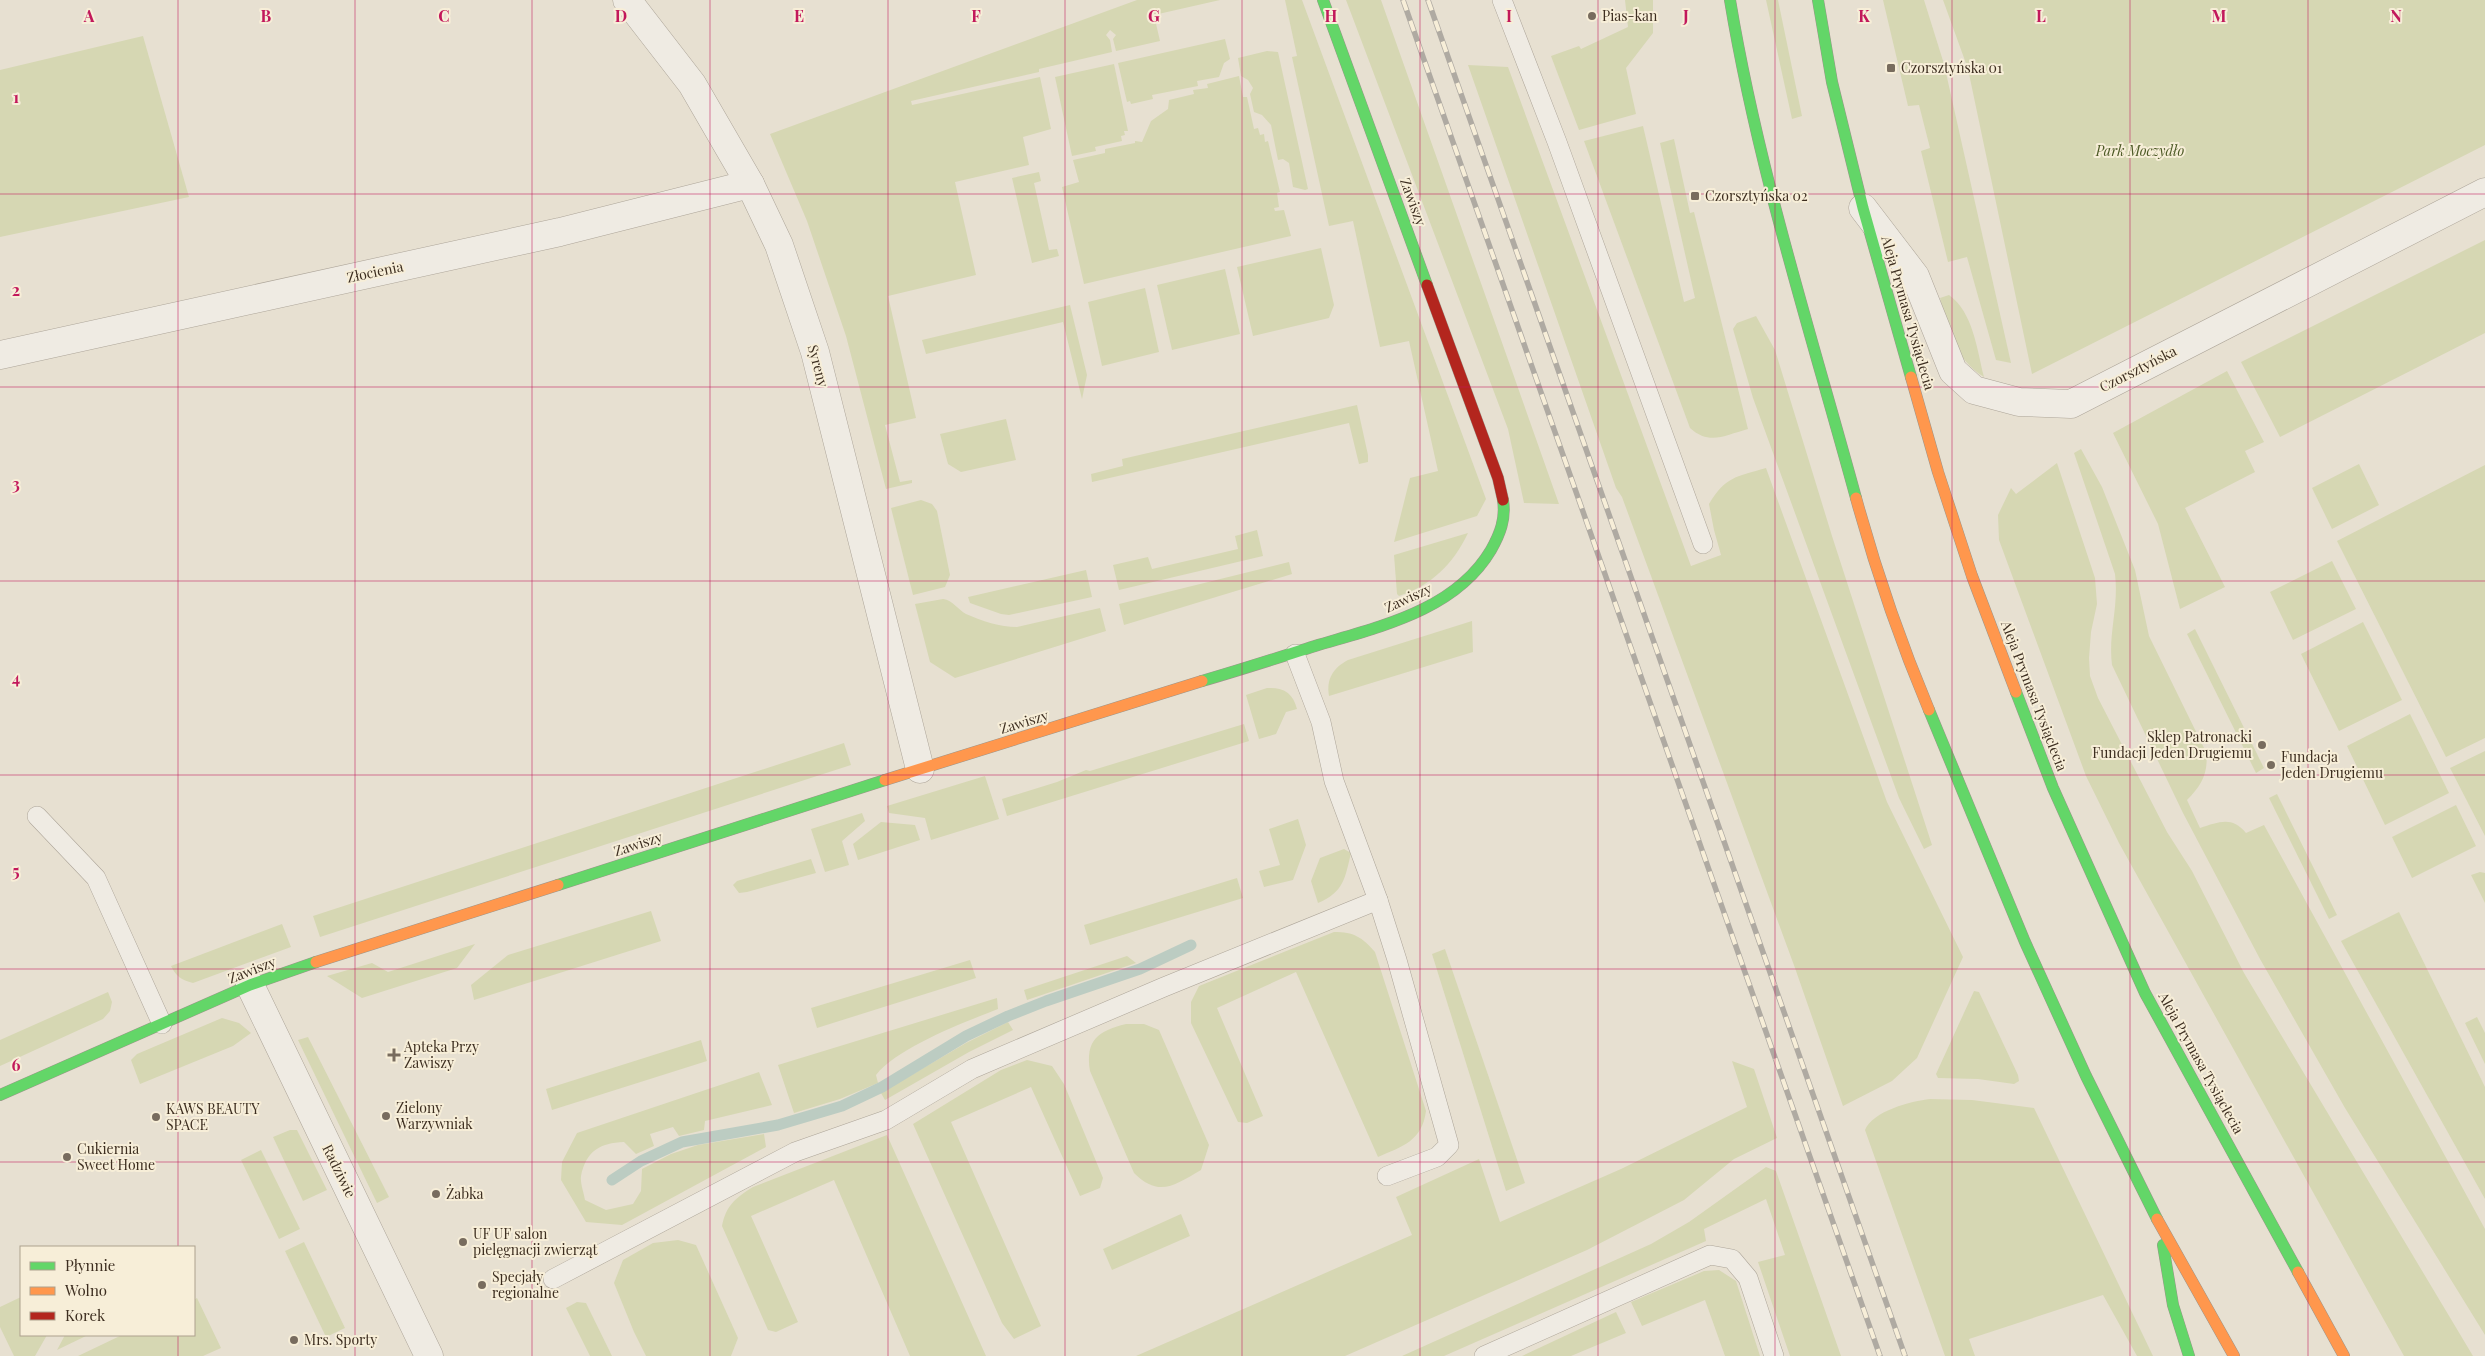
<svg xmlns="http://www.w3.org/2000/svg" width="2485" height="1356" viewBox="0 0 2485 1356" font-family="'Playfair Display',serif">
<rect width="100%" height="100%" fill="#e7e0d1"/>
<!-- green -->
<g fill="#d6d7b3">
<polygon points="1137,0 1220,0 1154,15 1160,41 1116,51 1113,39 1116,35 1110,30 1106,35 1110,40 1112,52 1039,69 1039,72 911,101 912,105 1040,77 1051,129 1023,137 1029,165 955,182 976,275 888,296 916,418 885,425 900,482 912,480 912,483 886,489 846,336 807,221 770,134"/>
<polygon points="1285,0 1302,0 1486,499 1477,516 1394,542 1410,478 1438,471 1409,341 1380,347 1353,221 1329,226 1292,57 1297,56"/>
<polygon points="1346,0 1381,0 1559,504 1524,503 1508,429"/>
<polygon points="1625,0 1653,0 1653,33 1626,68 1636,114 1579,130 1551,56 1579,46 1581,49 1628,27"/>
<polygon points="1766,0 1778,0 1802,116 1792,119"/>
<polygon points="1883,0 1924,0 1944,64 2011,363 1996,360 1967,257 1948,262 1921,151 1930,148 1919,105 1908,106"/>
<polygon points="1943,0 2485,0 2485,145 2032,374 1968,69"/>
<polygon points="143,36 189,197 0,237 0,70"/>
<polygon points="1225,39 1230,59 1224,63 1219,77 1197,81 1198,86 1152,95 1153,99 1131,104 1130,101 1127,102 1118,63"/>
<polygon points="1267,51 1278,52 1308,189 1305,190 1293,187 1289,163 1283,159 1278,160 1271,125 1262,115 1254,112 1250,94 1253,88 1248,80 1241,76 1238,58"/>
<polygon points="1114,64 1128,131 1124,131 1125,135 1121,136 1122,141 1095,147 1096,151 1072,156 1055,77"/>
<path d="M1468,65L1508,67L1691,566L1721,555L1714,530L1709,504C1726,476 1736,477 1766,468L1887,802L1963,957L1917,1058L1892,1081L1843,1106L1795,968L1622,497L1616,488Z"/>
<polygon points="1239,76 1243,97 1247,97 1254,129 1258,128 1260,135 1264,134 1265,142 1268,141 1280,192 1277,193 1279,207 1274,208 1275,211 1284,210 1291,236 1084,284 1062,187 1079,182 1073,160 1105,153 1105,149 1135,143 1135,141 1142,142 1151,121 1168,109 1169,100 1194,94 1193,90 1208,88 1207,84"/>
<path d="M1643,126L1684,302L1695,298L1660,143L1674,139L1690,213L1694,212L1748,429C1725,435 1710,446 1690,428L1584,141Z"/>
<polygon points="1039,172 1041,181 1034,183 1049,250 1057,249 1059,256 1032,263 1012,178"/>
<polygon points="2485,240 2485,333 2280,437 2241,362"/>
<polygon points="1321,248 1334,305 1329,318 1253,336 1237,267"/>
<polygon points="1225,269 1240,334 1172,350 1157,285"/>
<polygon points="1145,288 1159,352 1102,366 1088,302"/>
<path d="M1949,295C1973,312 1977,349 1984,377C1955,359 1948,330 1940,298Z"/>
<polygon points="1070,305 1087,375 1082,399 1063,322 926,354 922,340"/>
<polygon points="1756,316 1775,350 1832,536 1932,845 1924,849 1899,798 1753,398 1733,329 1737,323"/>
<polygon points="2227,371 2264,442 2245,451 2255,472 2185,508 2225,587 2180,609 2158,524 2113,433"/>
<polygon points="1357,405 1368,455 1368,462 1359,464 1349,423 1092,482 1091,474 1123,466 1122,459"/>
<polygon points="1006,419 1016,460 961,472 948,464 940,434"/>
<path d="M2081,449L2102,487L2135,570L2149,636L2206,752C2209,773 2201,786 2187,800L2200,828C2219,822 2232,816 2246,833L2264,825L2485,1229V1335L2345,1108L2260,959L2183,813L2112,665C2108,634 2119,607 2115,574L2074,453Z"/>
<polygon points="2057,463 2095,578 2097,604 2091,632 2089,658 2090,676 2098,698 2167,832 2192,871 2244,973 2473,1356 2404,1356 2119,843 2086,776 1999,540 1998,515 2011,488 2016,494"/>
<polygon points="2359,464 2379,505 2332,529 2312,488"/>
<polygon points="2485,465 2485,738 2446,757 2337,541"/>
<polygon points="921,500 932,504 937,511 950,575 945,587 913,595 891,508"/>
<polygon points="1257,530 1263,556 1119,590 1113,565 1148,557 1152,569 1238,549 1235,536"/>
<path d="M1468,533C1453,564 1432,585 1399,596L1397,594L1394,555Z"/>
<polygon points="2332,561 2356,609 2293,640 2270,592"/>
<polygon points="1289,562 1292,574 1124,625 1119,604"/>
<polygon points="1086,570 1092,597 1009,615 1001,614 970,603 968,597"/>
<path d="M943,599C953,600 958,610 966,614C982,621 1000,627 1017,627L1100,608L1106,631L955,678L930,662L915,604Z"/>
<path d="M1472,621L1473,652L1329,696C1326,679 1333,668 1348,660Z"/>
<polygon points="2363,622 2402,700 2339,731 2301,654"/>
<polygon points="2195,629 2264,768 2256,773 2187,634"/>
<path d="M1267,688C1284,687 1293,693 1297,709L1286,712L1276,734L1259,739L1246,695Z"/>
<polygon points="2410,714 2449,793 2385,825 2347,746"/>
<polygon points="1244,724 1249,741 1007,816 1002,799 1057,782 1086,770 1090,771"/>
<polygon points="844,743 851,765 320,937 313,916"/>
<polygon points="2485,751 2485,836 2450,768"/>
<polygon points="985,776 999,819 931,840 925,818 889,813 887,806"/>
<polygon points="2277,794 2337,915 2329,919 2269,798"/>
<polygon points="2456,805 2476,846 2412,878 2392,837"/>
<polygon points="862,813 865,821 842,841 849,865 825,872 811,829"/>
<polygon points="1298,819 1306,845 1293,880 1264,887 1259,871 1280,865 1269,829"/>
<polygon points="881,822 915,825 920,840 858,860 853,844"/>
<path d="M1344,849L1351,853C1345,878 1344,892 1318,903L1311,881L1320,858Z"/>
<polygon points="811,859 816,873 747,892 739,893 733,885 737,881"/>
<polygon points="2480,872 2485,873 2485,903 2471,875"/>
<polygon points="1237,878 1243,898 1090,945 1084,925"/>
<polygon points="651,911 661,941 474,1000 471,985 508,955"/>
<polygon points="2399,912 2485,1087 2485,1199 2341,941"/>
<path d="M282,924L291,947L193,983C181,980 176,976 171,966Z"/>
<path d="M1334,932C1354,932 1362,937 1375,952L1426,1111C1422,1141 1403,1146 1378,1157L1296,972L1217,1008L1263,1116L1247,1123L1238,1122L1191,1023V1002L1199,986Z"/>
<polygon points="475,944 457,968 362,998 327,976 372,963 388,972"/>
<polygon points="1445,949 1525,1183 1506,1191 1432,954"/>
<polygon points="1127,956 1136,963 1027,1000 1024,990"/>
<polygon points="970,960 976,978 817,1028 811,1008"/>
<polygon points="1974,991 1979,992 2018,1075 2019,1081 2014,1084 1978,1079 1938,1078 1936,1074"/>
<polygon points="108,992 112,1002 110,1011 103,1019 0,1066 0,1040"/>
<path d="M997,998L998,1009C965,1022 898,1047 876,1075L878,1083L840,1099L794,1113L778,1065Z"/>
<polygon points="2477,1017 2485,1033 2485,1064 2465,1023"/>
<polygon points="222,1018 239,1023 251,1033 233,1046 140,1084 131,1060 137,1054"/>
<polygon points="1008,1022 1013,1030 969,1052 885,1100 881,1093 966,1043"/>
<path d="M1126,1024H1144L1159,1030L1209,1145L1201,1170C1175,1185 1159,1198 1134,1173L1090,1071C1085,1040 1098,1031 1126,1024Z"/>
<polygon points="308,1037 389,1197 377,1203 298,1040"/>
<polygon points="701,1040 707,1061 552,1110 546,1089"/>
<polygon points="1027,1060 1052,1066 1064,1084 1103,1178 1100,1188 1080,1196 1031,1087 951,1122 1041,1326 1014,1339 1002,1323 913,1124 1001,1070"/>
<polygon points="1732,1061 1754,1069 1777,1138 1734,1159 1684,1200 1587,1250 1345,1356 1136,1356 1412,1235 1396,1197 1479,1159 1500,1222 1621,1169 1747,1107"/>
<path d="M759,1072L772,1105L705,1121L704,1130L679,1136L673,1127L650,1134L654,1146L636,1154L624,1142C600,1143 586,1151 581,1176C580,1183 584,1193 585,1200L606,1210L633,1204L641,1191L642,1169L671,1154L698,1145L764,1134L766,1147L622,1225L586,1222L561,1180L562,1162L577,1133Z"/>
<path d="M1930,1099L1972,1100L2034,1108L2153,1356H2137L2103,1295L1969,1339L1975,1356H1945L1865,1130C1873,1111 1911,1101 1930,1099Z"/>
<polygon points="290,1130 297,1130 327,1190 303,1201 273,1137"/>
<path d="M887,1135L986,1356H910L834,1180L751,1216L798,1322L776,1332L768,1330L722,1226C726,1206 735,1198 753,1187Z"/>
<polygon points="261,1150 300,1229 279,1239 241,1160"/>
<polygon points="1766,1167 1776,1171 1841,1356 1790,1356 1758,1262 1785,1255 1766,1199 1704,1229 1706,1241 1444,1356 1402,1356 1651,1244 1689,1222"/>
<polygon points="1181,1214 1190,1236 1112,1270 1103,1249"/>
<polygon points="678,1240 696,1245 738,1338 731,1356 646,1356 634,1332 614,1283 623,1260 653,1243"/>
<polygon points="304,1242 345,1328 326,1337 285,1251"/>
<polygon points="1719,1270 1736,1281 1760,1356 1725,1356 1705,1300 1642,1326 1631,1302 1704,1271"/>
<polygon points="21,1297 21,1335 47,1335 35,1356 14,1356 0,1327 0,1307"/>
<polygon points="197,1298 221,1348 203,1356 78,1356 122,1335 194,1335 194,1300"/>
<polygon points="577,1302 586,1303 612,1356 590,1356 566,1308"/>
<polygon points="1616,1312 1626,1333 1571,1356 1522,1356"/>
<polygon points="65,1335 88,1335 57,1350"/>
</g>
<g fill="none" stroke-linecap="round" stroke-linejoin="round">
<!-- stream -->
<polyline stroke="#bcccc2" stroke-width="11" points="612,1180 641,1161 682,1142 778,1125 842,1106 882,1087 966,1036 1008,1016 1046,1001 1140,969 1191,945"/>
<!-- lane casing -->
<g stroke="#ada599" stroke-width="20">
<g id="lane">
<polyline points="1502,0 1557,142 1703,544"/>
<polyline points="1295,654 1321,722 1334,781 1378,900 1397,960 1449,1145 1437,1157 1387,1176"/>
<polyline points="37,816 96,878 162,1024"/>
<polyline points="553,1279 795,1152 886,1120 972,1069 1164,987 1378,900"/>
<polyline points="1484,1356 1710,1255 1732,1259 1748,1278 1774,1356"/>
</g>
</g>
<!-- street casing -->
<g stroke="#ada599" stroke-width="29">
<g id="street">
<polyline points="627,0 692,84 750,184 779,245 815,352 920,769"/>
<polyline points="1863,208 1915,276 1953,371 1974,390 2019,402 2071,404 2485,192"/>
<polyline points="0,355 560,232 750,184"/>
<polyline points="250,985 429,1356"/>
</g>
</g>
<!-- fast casing -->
<g stroke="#9c958a" stroke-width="12">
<g id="fast">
<polyline points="1323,0 1427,285"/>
<path d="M1730,0C1758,169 1811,333 1856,498"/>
<polyline points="1818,0 1832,82 1863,208 1911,377"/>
<path d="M1202,681C1240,670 1277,658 1315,646C1378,627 1455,611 1491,550C1500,534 1506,519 1503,500"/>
<polyline points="2016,692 2053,788 2145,993 2298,1272"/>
<polyline points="1929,710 2025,942 2086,1076 2157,1219"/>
<polyline points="558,885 885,780"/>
<polyline points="0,1095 250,985 316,962"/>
<polyline points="2163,1245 2173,1305 2189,1356"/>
</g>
</g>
<!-- slow casing -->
<g stroke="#9c958a" stroke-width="12">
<g id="slow">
<polyline points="1911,377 1938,472 1972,576 2016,692"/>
<path d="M1856,498C1876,571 1900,641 1929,710"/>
<polyline points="885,780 1202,681"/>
<polyline points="316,962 558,885"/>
<polyline points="2157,1219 2234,1356"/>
<polyline points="2298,1272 2344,1356"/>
</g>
</g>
<!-- jam casing -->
<g stroke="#9c958a" stroke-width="12">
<polyline id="jam" points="1427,285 1498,478 1503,500"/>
</g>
<!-- lane -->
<use href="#lane" stroke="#efebe3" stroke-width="19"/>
<!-- street -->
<use href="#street" stroke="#efebe3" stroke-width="28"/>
<!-- fast -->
<use href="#fast" stroke="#63d668" stroke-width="11"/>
<!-- slow -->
<use href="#slow" stroke="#ff974d" stroke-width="11"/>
<!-- jam -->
<use href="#jam" stroke="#b3261e" stroke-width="11"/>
<!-- rail casing -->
<g stroke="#afaaa2" stroke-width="5.5">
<g id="rail">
<polyline points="1403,0 1880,1356"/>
<polyline points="1428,0 1905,1356"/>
</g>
</g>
<!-- rail -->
<use href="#rail" stroke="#f7eed8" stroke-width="4" stroke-dasharray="11" stroke-linecap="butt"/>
</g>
<!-- grid -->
<path fill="none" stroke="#c2185b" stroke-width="1" stroke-opacity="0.55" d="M178,0V1247M355,0V1356M532,0V1356M710,0V1356M888,0V1356M1065,0V1356M1242,0V1356M1420,0V1356M1598,0V1356M1775,0V1356M1952,0V1356M2130,0V1356M2308,0V1356M0,194H2485M0,387H2485M0,581H2485M0,775H2485M0,969H2485M0,1162H2485M178,1335V1356"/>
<!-- markers -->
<g fill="#786c5e" stroke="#f7eed8" stroke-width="2">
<circle cx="1592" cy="16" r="5"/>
<rect x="1886" y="63" width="10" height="10" rx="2.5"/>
<rect x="1690" y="191" width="10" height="10" rx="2.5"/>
<circle cx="2262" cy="745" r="5"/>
<circle cx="2271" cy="765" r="5"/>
<path d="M391.5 1047.5h5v5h5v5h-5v5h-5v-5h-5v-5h5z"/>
<circle cx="386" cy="1116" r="5"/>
<circle cx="156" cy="1117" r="5"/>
<circle cx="67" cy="1157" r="5"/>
<circle cx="436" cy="1194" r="5"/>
<circle cx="463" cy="1242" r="5"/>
<circle cx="482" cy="1285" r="5"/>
<circle cx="294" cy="1340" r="5"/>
</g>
<g text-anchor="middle" stroke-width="4" stroke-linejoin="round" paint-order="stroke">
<!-- poi labels -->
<g font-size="14" fill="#3d2e20" stroke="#f7eed8" text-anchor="start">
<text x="1602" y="21">Pias-kan</text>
<text x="1901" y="73">Czorsztyńska 01</text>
<text x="1705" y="201">Czorsztyńska 02</text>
<text x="2252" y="742" text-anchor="end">Sklep Patronacki<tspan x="2252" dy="16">Fundacji Jeden Drugiemu</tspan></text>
<text x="2281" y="762">Fundacja<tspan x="2281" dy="16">Jeden Drugiemu</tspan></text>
<text x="404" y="1052">Apteka Przy<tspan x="404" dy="16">Zawiszy</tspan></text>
<text x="396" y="1113">Zielony<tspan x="396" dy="16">Warzywniak</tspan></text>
<text x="166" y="1114">KAWS BEAUTY<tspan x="166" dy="16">SPACE</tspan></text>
<text x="77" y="1154">Cukiernia<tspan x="77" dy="16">Sweet Home</tspan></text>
<text x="446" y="1199">Żabka</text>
<text x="473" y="1239">UF UF salon<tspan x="473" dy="16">pielęgnacji zwierząt</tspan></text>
<text x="492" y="1282">Specjały<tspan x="492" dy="16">regionalne</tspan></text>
<text x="304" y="1345">Mrs. Sporty</text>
</g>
<!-- park labels -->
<g font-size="14" font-style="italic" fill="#4d5a26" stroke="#f7eed8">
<text x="2140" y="156">Park Moczydło</text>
</g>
<!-- street labels -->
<g font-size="14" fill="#3d2e20" stroke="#f7eed8">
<text transform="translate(1413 202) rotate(70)" y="5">Zawiszy</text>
<text transform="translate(375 272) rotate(-12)" y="5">Złocienia</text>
<text transform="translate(1908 313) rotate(74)" y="5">Aleja Prymasa Tysiąclecia</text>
<text transform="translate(818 366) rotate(75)" y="5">Syreny</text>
<text transform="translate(2138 369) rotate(-27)" y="5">Czorsztyńska</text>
<text transform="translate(1408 598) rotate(-25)" y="5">Zawiszy</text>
<text transform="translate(2034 696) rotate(69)" y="5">Aleja Prymasa Tysiąclecia</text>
<text transform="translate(1024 722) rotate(-17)" y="5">Zawiszy</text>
<text transform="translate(638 844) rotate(-18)" y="5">Zawiszy</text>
<text transform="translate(252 970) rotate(-21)" y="5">Zawiszy</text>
<text transform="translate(2201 1063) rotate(61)" y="5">Aleja Prymasa Tysiąclecia</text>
<text transform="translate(339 1171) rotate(64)" y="5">Radziwie</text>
</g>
</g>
<g font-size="16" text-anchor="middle" font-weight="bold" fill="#c2185b" stroke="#f7eed8" stroke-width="4" stroke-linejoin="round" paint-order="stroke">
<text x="89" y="22">A</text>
<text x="266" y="22">B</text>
<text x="444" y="22">C</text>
<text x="621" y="22">D</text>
<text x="799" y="22">E</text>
<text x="976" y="22">F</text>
<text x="1154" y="22">G</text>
<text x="1331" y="22">H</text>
<text x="1509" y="22">I</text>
<text x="1686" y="22">J</text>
<text x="1864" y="22">K</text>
<text x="2041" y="22">L</text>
<text x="2219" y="22">M</text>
<text x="2396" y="22">N</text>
<text x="16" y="103">1</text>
<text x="16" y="296">2</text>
<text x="16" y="490">3</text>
<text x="16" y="684">4</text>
<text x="16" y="877">5</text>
<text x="16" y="1071">6</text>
</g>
<!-- legend -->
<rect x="20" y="1246" width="175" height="90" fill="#f7eed8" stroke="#ada18e"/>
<rect x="30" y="1262" width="25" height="8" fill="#63d668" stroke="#ada18e"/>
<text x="65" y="1271" font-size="15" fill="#3d2e20">Płynnie</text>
<rect x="30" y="1287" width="25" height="8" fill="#ff974d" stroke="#ada18e"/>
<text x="65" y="1296" font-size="15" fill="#3d2e20">Wolno</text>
<rect x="30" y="1312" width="25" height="8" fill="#b3261e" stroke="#ada18e"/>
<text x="65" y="1321" font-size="15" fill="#3d2e20">Korek</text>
</svg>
